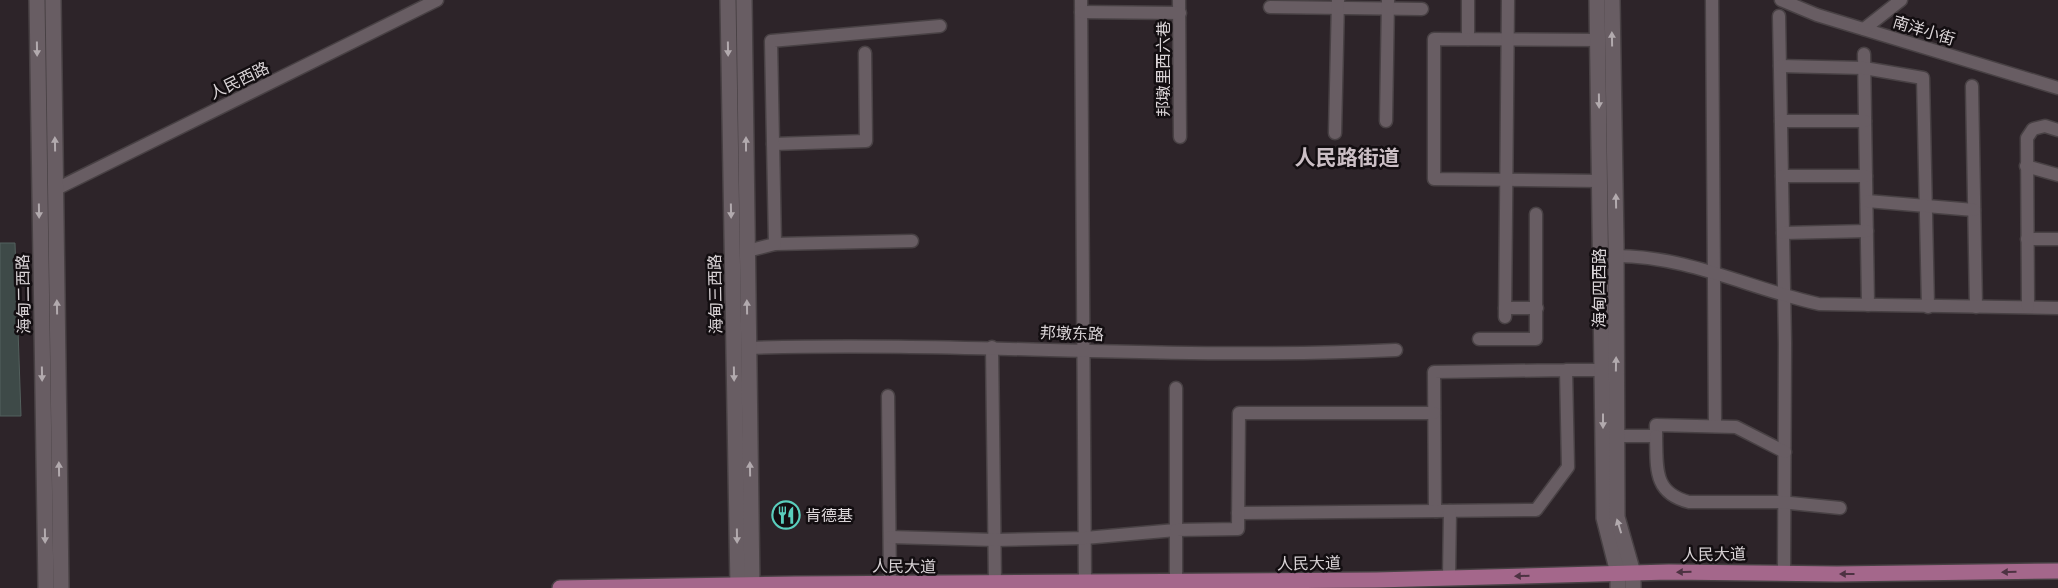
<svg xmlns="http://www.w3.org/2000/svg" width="2058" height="588" viewBox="0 0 2058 588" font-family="'Golos Text','Noto Sans SC',sans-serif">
<rect width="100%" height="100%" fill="#2d2429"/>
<!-- building -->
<polygon fill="#3e4a48" stroke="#53615e" points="0,243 15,243 21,416 0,416"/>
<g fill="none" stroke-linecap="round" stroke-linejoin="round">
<!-- street casing -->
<g stroke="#484144" stroke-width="15">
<g id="street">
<polyline points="1081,0 1085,583"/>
<polyline points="1179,0 1180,137"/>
<polyline points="1712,0 1715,426"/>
<polyline points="1781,0 1817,15 2058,88"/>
<polyline points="1270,7 1422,9"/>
<polyline points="1081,12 1180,13"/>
<polyline points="1779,16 1785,343 1784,572"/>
<polyline points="1864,29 1901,0"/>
<polyline points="1468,39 1468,0"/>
<polyline points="1598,40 1434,39 1434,179 1600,181"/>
<polyline points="1864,54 1868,305"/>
<polyline points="1780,66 1864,68 1923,78 1928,307"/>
<polyline points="1972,86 1976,307"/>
<polyline points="1386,121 1388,0"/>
<polyline points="1781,121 1865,121"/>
<polyline points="1335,133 1338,0"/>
<polyline points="773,144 866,141 865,53"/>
<polyline points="2026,166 2058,175"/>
<polyline points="1782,176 1866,176"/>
<polyline points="56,189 437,0"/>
<polyline points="1867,201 1974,210"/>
<polyline points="1783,233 1867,231"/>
<polyline points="2027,239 2058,239"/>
<polyline points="775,244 912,241"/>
<polyline points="747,251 775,244 771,41 940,26"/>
<path d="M1616,256C1689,256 1750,289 1819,304L2058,308"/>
<polyline points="2028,307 2027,138 2033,129 2045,126 2058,130"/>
<polyline points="1505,308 1537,308"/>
<polyline points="1505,317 1508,0"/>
<polyline points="1479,339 1536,339 1536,214"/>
<polyline points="992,347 995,584"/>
<path d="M748,348C964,341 1180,361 1396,350"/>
<polyline points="1566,370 1434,372 1435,511 1536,510 1568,467 1566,370 1603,370"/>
<polyline points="888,396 890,584"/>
<polyline points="1616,436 1656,436 1656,425 1736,427 1785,452"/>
<path d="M1656,436C1657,468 1653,493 1689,502H1780L1840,508"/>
<polyline points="1238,513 1437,511"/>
<polyline points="890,537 995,540 1085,538 1176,530 1176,388"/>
<polyline points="1449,578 1450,511"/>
<polyline points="1176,582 1176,530 1238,529 1239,413 1434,413"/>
</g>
</g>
<!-- secondary casing -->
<g stroke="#484144" stroke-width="18">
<g id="secondary">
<polyline points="37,0 46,588"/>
<polyline points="53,0 61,588"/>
<polyline points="728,0 738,588"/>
<polyline points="744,0 752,588"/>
<polyline points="1597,0 1604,518 1618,573 1618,588"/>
<polyline points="1612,0 1616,244 1617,517 1633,573 1633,588"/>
</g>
</g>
<!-- primary casing -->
<g stroke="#484144" stroke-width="18">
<polyline id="primary" points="560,588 796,584 1376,580 1669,572 1837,574 2058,571"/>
</g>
<!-- street -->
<use href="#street" stroke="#685d63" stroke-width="12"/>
<!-- secondary -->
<use href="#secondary" stroke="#685d63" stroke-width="15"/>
<!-- primary -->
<use href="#primary" stroke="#a4678b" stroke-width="15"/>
</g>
<!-- one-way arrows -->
<defs><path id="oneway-solid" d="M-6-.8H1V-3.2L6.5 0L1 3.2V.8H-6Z" transform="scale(1.25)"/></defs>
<g fill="#b2aaae">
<use href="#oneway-solid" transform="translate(1612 39) rotate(-91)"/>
<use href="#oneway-solid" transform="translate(37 49) rotate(89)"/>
<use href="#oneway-solid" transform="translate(728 49) rotate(89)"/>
<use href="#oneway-solid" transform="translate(1599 101) rotate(89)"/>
<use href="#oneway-solid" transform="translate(55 144) rotate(-91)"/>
<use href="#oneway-solid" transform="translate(746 144) rotate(-90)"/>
<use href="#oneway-solid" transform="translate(1616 201) rotate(-91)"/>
<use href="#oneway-solid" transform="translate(39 211) rotate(89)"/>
<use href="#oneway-solid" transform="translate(731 211) rotate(89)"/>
<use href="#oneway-solid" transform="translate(57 307) rotate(-91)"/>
<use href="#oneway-solid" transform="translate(747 307) rotate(-91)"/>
<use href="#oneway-solid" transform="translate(1616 364) rotate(-89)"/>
<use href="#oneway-solid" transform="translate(42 374) rotate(89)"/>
<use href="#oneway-solid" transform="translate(734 374) rotate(89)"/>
<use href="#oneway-solid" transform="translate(1603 421) rotate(90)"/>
<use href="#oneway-solid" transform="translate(59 469) rotate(-91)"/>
<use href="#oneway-solid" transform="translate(750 469) rotate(-91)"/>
<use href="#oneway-solid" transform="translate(1619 526) rotate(-107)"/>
<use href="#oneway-solid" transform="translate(45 536) rotate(89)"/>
<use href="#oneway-solid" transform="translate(737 536) rotate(89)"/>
</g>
<g fill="#4d3242">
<use href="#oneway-solid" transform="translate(1684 572) rotate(179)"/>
<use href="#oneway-solid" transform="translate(2009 572) rotate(179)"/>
<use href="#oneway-solid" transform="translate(1847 574) rotate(180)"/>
<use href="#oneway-solid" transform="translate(1522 576) rotate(178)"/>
</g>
<!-- icons -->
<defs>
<g id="restaurant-ring" transform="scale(1.4375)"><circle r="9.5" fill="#130e11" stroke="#5acebd" stroke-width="1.5"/><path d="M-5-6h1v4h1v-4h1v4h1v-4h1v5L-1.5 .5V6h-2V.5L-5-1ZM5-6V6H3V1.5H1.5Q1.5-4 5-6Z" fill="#5acebd"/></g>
</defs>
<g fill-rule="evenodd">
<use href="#restaurant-ring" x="786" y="515"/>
</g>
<g text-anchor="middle" stroke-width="5" stroke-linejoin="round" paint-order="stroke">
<!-- street labels -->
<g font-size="16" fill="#dad4d7" stroke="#130e11">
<text transform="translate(1924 30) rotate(17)" y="6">南洋小街</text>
<text transform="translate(1163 69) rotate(-90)" y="6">邦墩里西六巷</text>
<text transform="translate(239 80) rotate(-26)" y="6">人民西路</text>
<text transform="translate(1599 288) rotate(-90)" y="6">海甸四西路</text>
<text transform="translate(23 294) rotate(-91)" y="6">海甸二西路</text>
<text transform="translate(715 294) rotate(-91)" y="6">海甸三西路</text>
<text transform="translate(1072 333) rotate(2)" y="6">邦墩东路</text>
<text transform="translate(1714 554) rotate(-1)" y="6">人民大道</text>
<text transform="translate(1309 563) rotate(-1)" y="6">人民大道</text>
<text transform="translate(904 566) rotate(1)" y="6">人民大道</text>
</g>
<!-- poi labels -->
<g font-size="16" fill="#dad4d7" stroke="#130e11" text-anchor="start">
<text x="805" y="521">肯德基</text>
</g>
<!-- district labels -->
<g font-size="21" font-weight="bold" fill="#cbbfc5" stroke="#130e11">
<text x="1347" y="165">人民路街道</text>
</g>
</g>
</svg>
